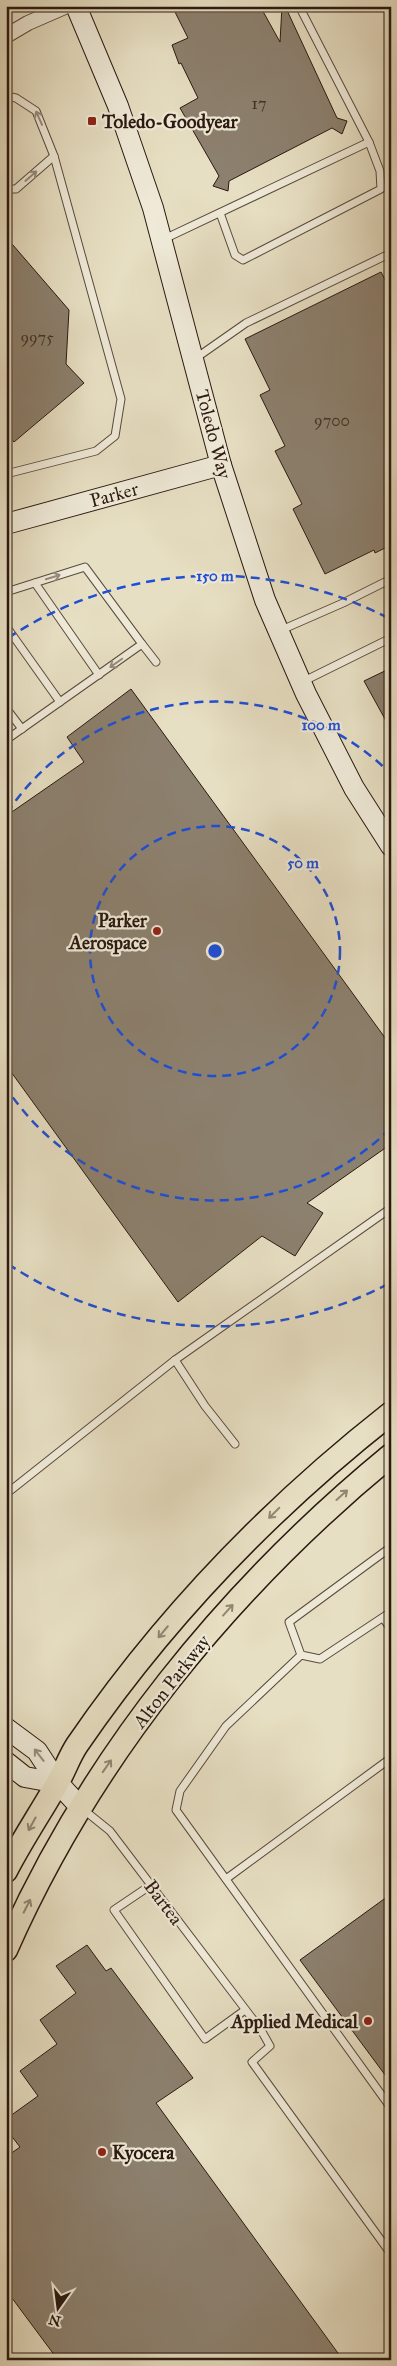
<svg xmlns="http://www.w3.org/2000/svg" width="397" height="2366" viewBox="0 0 397 2366" font-family="'IM FELL Great Primer',serif">
<rect width="100%" height="100%" fill="#e7dfc3"/>
<filter id="stains"><feTurbulence type="fractalNoise" baseFrequency=".004" numOctaves="4"/><feColorMatrix values="0 0 0 0 .2 0 0 0 0 .09 0 0 0 0 .02 0 0 0 .5 -.17"/></filter>
<radialGradient id="worn" r=".72"><stop offset=".6" stop-color="#630" stop-opacity="0"/><stop offset="1" stop-color="#630" stop-opacity=".3"/></radialGradient>
<!-- building -->
<g fill="#8c806e" stroke="#2a1911">
<polygon points="181,6 260,6 280,42 282,6 285,6 337,118 347,121 342,134 332,128 229,181 228,191 213,186 219,176 180,108 198,98 181,63 179,64 172,45 188,38 174,10"/>
<polygon points="6,237 69,310 66,364 84,383 14,442 6,433"/>
<polygon points="381,272 391,291 391,545 375,553 374,550 325,574 293,509 302,504 275,451 285,446 260,395 270,390 245,339"/>
<polygon points="391,668 391,730 364,681"/>
<polygon points="131,689 391,1046 391,1144 307,1203 323,1213 295,1256 262,1236 178,1302 6,1065 6,816 84,762 67,737"/>
<polygon points="391,1894 391,2083 300,1960"/>
<polygon points="87,1945 106,1971 111,1968 193,2078 156,2103 343,2360 58,2360 6,2290 6,2157 20,2147 6,2129 6,2119 38,2096 20,2071 57,2044 40,2020 76,1993 56,1966"/>
</g>
<g fill="none" stroke-linecap="round" stroke-linejoin="round">
<!-- lane casing -->
<g stroke="#594a3e" stroke-width="9">
<g id="lane">
<polyline points="6,96 16,98 36,111 54,156 121,399 115,436 96,451 6,474"/>
<polyline points="6,189 16,189 54,156"/>
<polyline points="220,213 235,255 243,260 381,189 380,171 369,142"/>
<polyline points="162,240 369,142 299,6"/>
<polyline points="196,358 246,323 391,253"/>
<polyline points="6,508 11,522"/>
<polyline points="35,583 99,675"/>
<polyline points="6,592 85,567 142,644 6,740"/>
<polyline points="6,626 60,702"/>
<polyline points="279,631 343,603 391,579"/>
<polyline points="142,644 156,662"/>
<polyline points="302,682 391,638"/>
<polyline points="6,708 22,729"/>
<polyline points="175,1360 205,1406 235,1444"/>
<polyline points="6,1494 175,1360 391,1208"/>
<polyline points="391,1547 289,1622 301,1655 320,1659 391,1612"/>
<polyline points="383,1618 391,1629"/>
<polyline points="301,1655 226,1726 180,1791 176,1810 391,2108"/>
<polyline points="84,1810 110,1831 261,2030 270,2046 252,2062 391,2254"/>
<polyline points="226,1879 391,1758"/>
<polyline points="151,1885 114,1910 205,2039 245,2010"/>
<polyline points="390,2360 391,2359"/>
</g>
</g>
<!-- street casing -->
<g stroke="#594a3e" stroke-width="16">
<polyline id="street" points="6,36 28,23 67,6"/>
</g>
<!-- secondary casing -->
<g stroke="#2a1911" stroke-width="22">
<g id="secondary">
<polyline points="76,6 118,106 153,208 221,465 265,600 306,694 354,788 391,846"/>
<polyline points="6,524 221,465"/>
<polyline points="6,1728 37,1751 58,1783 81,1808"/>
<polyline points="6,1762 25,1777 58,1783"/>
</g>
</g>
<!-- primary casing -->
<g stroke="#2a1911" stroke-width="25">
<g id="primary">
<path d="M6,1871C22,1840 41,1812 58,1782C65,1770 69,1757 77,1745C164,1618 270,1508 391,1413"/>
<path d="M6,1950C91,1757 228,1589 391,1455"/>
</g>
</g>
<!-- lane -->
<use href="#lane" stroke="#efead8" stroke-width="7"/>
<!-- street -->
<use href="#street" stroke="#efead8" stroke-width="14"/>
<!-- secondary -->
<use href="#secondary" stroke="#efead8" stroke-width="20"/>
<!-- primary -->
<use href="#primary" stroke="#e7dfc3" stroke-width="22"/>
</g>
<!-- one-way arrows -->
<defs><path id="oneway-shaft" d="M-6 0H5M1.5-3L5.5 0L1.5 3" fill="none" stroke-width="1.6" stroke-linecap="round" stroke-linejoin="round" transform="scale(1.25)"/></defs>
<g stroke="#968c7e">
<use href="#oneway-shaft" transform="translate(39 118) rotate(-114)"/>
<use href="#oneway-shaft" transform="translate(31 176) rotate(-41)"/>
<use href="#oneway-shaft" transform="translate(53 577) rotate(-17)"/>
<use href="#oneway-shaft" transform="translate(116 663) rotate(145)"/>
<use href="#oneway-shaft" transform="translate(39 1755) rotate(-128)"/>
</g>
<g stroke="#928673">
<use href="#oneway-shaft" transform="translate(342 1495) rotate(-42)"/>
<use href="#oneway-shaft" transform="translate(274 1513) rotate(135)"/>
<use href="#oneway-shaft" transform="translate(228 1610) rotate(-48)"/>
<use href="#oneway-shaft" transform="translate(163 1632) rotate(130)"/>
<use href="#oneway-shaft" transform="translate(107 1766) rotate(-55)"/>
<use href="#oneway-shaft" transform="translate(32 1824) rotate(119)"/>
<use href="#oneway-shaft" transform="translate(27 1906) rotate(-63)"/>
</g>
<!-- distance rings -->
<g fill="none" stroke="#1d4ed8" stroke-width="2.5" stroke-dasharray="9 6">
<circle cx="215" cy="951" r="125"/>
<path d="M390 1129A250 250 0 0 1 7 1089M7 813A250 250 0 0 1 390 773"/>
<path d="M388 1284A375 375 0 0 1 8 1264M8 638A375 375 0 0 1 388 618"/>
</g>
<!-- markers -->
<g fill="#8f2418" stroke="#efead8" stroke-width="2">
<rect x="87" y="116" width="10" height="10" rx="2.5"/>
<circle cx="157" cy="931" r="5"/>
<circle cx="368" cy="2021" r="5"/>
<circle cx="102" cy="2152" r="5"/>
</g>
<g text-anchor="middle" stroke-width="4.5" stroke-linejoin="round" paint-order="stroke">
<!-- number labels -->
<g font-size="16" fill="#423328">
<text x="259" y="109">17</text>
<text x="37" y="343">9975</text>
<text x="332" y="426">9700</text>
</g>
<!-- poi labels -->
<g font-size="19" font-weight="bold" fill="#2a1911" stroke="#efead8" text-anchor="start">
<text x="102" y="128">Toledo-Goodyear</text>
<text x="147" y="927" text-anchor="end">Parker<tspan x="147" dy="22">Aerospace</tspan></text>
<text x="358" y="2028" text-anchor="end">Applied Medical</text>
<text x="112" y="2159">Kyocera</text>
</g>
<!-- street labels -->
<g font-size="19" fill="#2a1911" stroke="#efead8">
<text transform="translate(214 434) rotate(75)" y="7">Toledo Way</text>
<text transform="translate(114 494) rotate(-15)" y="7">Parker</text>
<text transform="translate(171 1681) rotate(-52)" y="7">Alton Parkway</text>
<text transform="translate(164 1902) rotate(53)" y="7">Bartea</text>
</g>
</g>
<circle cx="215" cy="951" r="8" fill="#1d4ed8" stroke="#efead8" stroke-width="2.5"/>
<g font-size="15" text-anchor="middle" font-weight="bold" fill="#1d4ed8" stroke="#efead8" stroke-width="4.5" stroke-linejoin="round" paint-order="stroke">
<text x="215" y="581">150 m</text>
<text x="321" y="730">100 m</text>
<text x="303" y="868">50 m</text>
</g>
<!-- margin -->
<rect width="397" height="2366" fill="none" stroke="#e7dfc3" stroke-width="25"/>
<rect x="8" y="8" width="382" height="2351" fill="none" stroke="#2a1911" stroke-width="2.5"/>
<rect x="12" y="12" width="372" height="2341" fill="none" stroke="#2a1911"/>
<!-- north arrow -->
<g transform="translate(58 2308) rotate(194)" stroke="#efead8" stroke-width="4" paint-order="stroke">
<path d="M0-4L9 19L0 12L-9 19Z" fill="#2a1911"/>
<text y="-8" font-size="14" font-weight="bold" text-anchor="middle" fill="#2a1911">N</text>
</g>
<rect width="100%" height="100%" filter="url(#stains)"/>
<rect width="100%" height="100%" fill="url(#worn)"/>
</svg>
